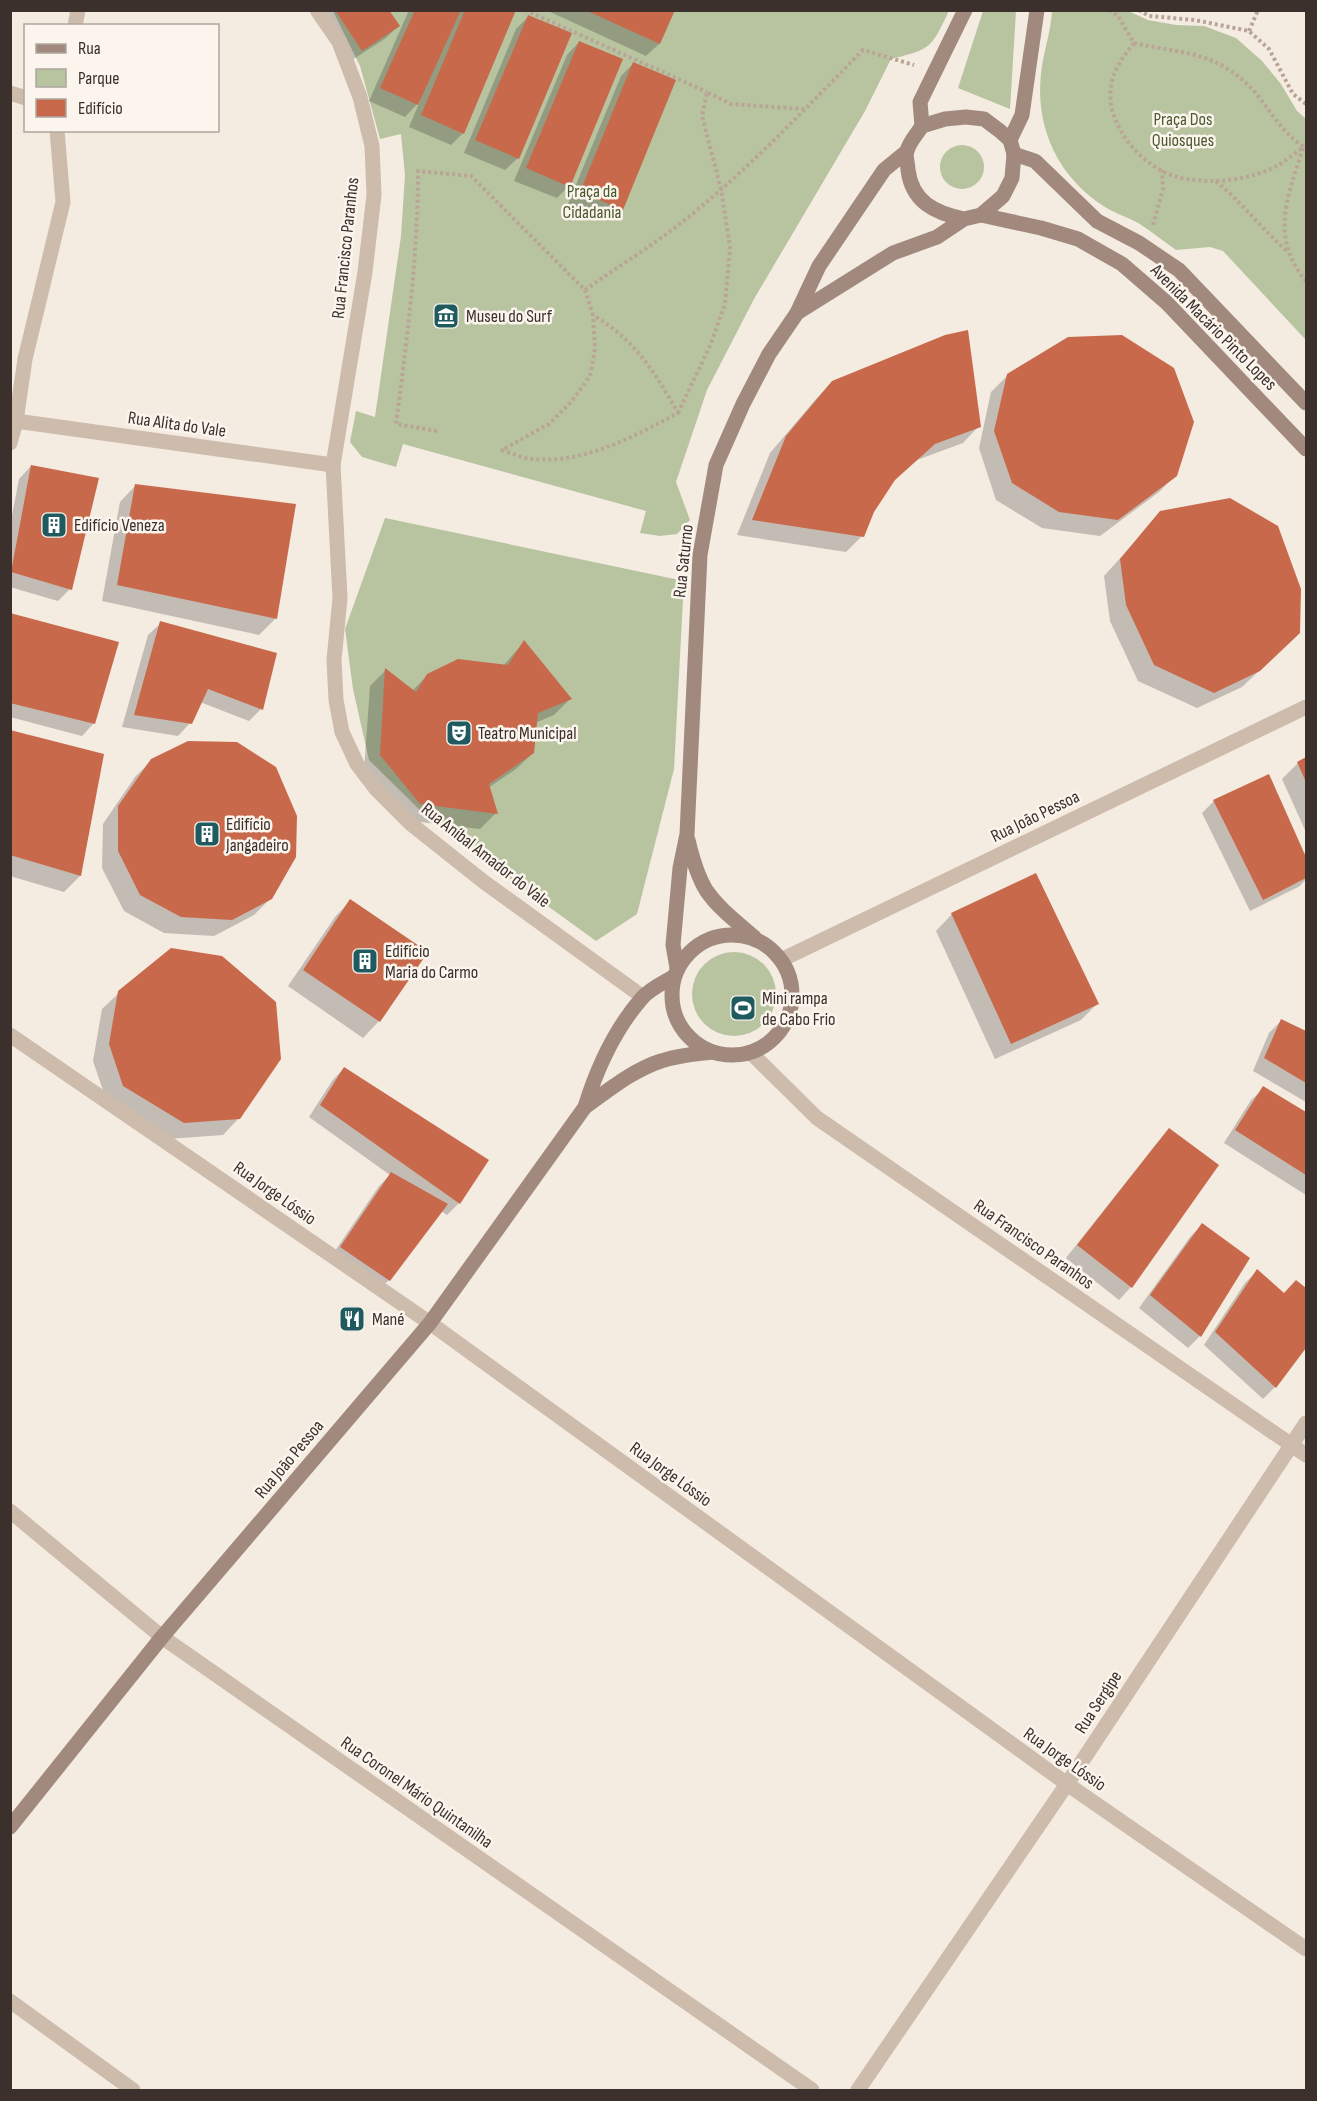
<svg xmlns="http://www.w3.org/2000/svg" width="1317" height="2101" viewBox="0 0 1317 2101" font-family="'Sofia Sans Condensed',sans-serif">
<rect width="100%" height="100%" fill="#f4ebe1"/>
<!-- green -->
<g fill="#b8c4a0">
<path d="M333,11H949C931,48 932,49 891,59L865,111L754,299L707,390L676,482L690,520L677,534L660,536L640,533L646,511L403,444L396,467L362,457L350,442L356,411L375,417L401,236L405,175L401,134L380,139L360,66Z"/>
<polygon points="983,11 1016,11 1010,109 958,88"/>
<path d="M1052,11H1128L1148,20L1176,25L1204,26L1236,38L1262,61L1281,84L1297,111L1306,119V340L1223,251L1210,247L1176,250C1163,241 1151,231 1138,223C1128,217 1116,214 1105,207C1059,178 1035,129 1041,74C1043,53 1051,32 1052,11Z"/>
<circle cx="962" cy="167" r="22"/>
<polygon points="385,518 684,581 674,769 637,914 596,941 432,822 369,760 353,689 345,629"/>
<circle cx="734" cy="994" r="42"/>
</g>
<!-- shadow -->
<g fill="#0003">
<polygon points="315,10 387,10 398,26 386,38 349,62"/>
<polygon points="409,10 515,10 463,133 451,145 409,127 420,101 405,117 369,101"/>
<polygon points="546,10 673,10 659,44 646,56"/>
<polygon points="528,17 518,158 505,170 464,153 516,29"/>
<polygon points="579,42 569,186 557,198 514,181 567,55"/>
<polygon points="633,64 621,209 609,221 568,204 621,76"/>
<polygon points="1008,375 1176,475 1159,492 1100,536 1042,528 996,500 979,448 991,392"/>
<polygon points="832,382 979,426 963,443 917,460 891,483 872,511 862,536 846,552 737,535 770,453 816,399"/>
<polygon points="31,466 70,589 58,601 10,587 10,526 19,479"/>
<polygon points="136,485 294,505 275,619 259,635 102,601 120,502"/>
<polygon points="1161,513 1282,649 1242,687 1197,708 1138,681 1110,621 1104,576"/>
<polygon points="10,614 94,723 82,736 10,717"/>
<polygon points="161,623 261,709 249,721 200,702 190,723 178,736 122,727 148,635"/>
<polygon points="524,642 570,699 554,715 535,723 533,753 516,769 488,788 496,813 480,829 403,820 364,771 370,686 386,670 412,691 428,675 503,666"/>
<polygon points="10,731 103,755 80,876 64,892 10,876"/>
<polygon points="1306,758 1306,830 1305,830 1282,779 1298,763"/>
<polygon points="152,760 271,898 254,915 214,936 164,933 124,911 102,868 103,824 135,777"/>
<polygon points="1269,776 1306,861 1306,879 1300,886 1250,911 1202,813 1214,801"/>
<polygon points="351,900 426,952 379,1021 363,1038 288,986 335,917"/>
<polygon points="952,914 1097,1004 1081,1020 995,1059 936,931"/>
<polygon points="119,993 239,1118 223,1135 168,1139 107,1102 93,1061 102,1009"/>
<polygon points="1281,1021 1306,1032 1306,1102 1253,1071 1269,1033"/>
<polygon points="344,1068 459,1203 447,1215 441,1211 389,1280 376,1292 329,1260 379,1186 390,1175 309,1117 332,1081"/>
<polygon points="1264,1088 1306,1114 1306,1195 1224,1143 1251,1100"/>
<polygon points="1169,1130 1217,1165 1131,1287 1119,1300 1066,1258 1157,1143"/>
<polygon points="1202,1225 1200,1336 1188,1348 1139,1308 1190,1237"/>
<polygon points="1257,1271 1284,1295 1296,1282 1306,1289 1306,1346 1275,1387 1263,1399 1204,1345 1245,1283"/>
</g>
<!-- building -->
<g fill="#c8694b">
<polygon points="335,10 389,10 400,26 362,51"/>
<polygon points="415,10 461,10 418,105 380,88"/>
<polygon points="465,10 516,10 464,134 421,115"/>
<polygon points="585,10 675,10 660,44"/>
<polygon points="528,15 572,33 519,159 475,140"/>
<polygon points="579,41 623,59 570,187 526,168"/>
<polygon points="633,62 676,80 623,210 580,192"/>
<polygon points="968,330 981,427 935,444 895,480 874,512 864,537 752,520 786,436 832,381 945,335"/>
<polygon points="1122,335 1174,368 1194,422 1177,476 1118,520 1059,512 1012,483 994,431 1007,374 1068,337"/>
<polygon points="31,465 99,478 72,590 11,572"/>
<polygon points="135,484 296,504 277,619 117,585"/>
<polygon points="1230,498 1278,526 1301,589 1300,633 1260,671 1214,693 1154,665 1126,605 1120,559 1160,511"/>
<polygon points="10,613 119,642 95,724 10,703"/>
<polygon points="160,621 277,653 263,710 208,689 192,724 134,715"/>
<polygon points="524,640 572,699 538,713 534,753 489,784 498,814 420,804 380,755 385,668 416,692 427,674 458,659 508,665"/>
<polygon points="10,730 104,754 81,876 10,855"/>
<polygon points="188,741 237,742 276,767 297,816 296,857 272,899 232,920 181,917 140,895 118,851 118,806 151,759"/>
<polygon points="1306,757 1306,782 1297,762"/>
<polygon points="1269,774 1306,857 1306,878 1263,900 1213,800"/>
<polygon points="1036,873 1099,1004 1011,1044 951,913"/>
<polygon points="350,899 428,952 380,1022 303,970"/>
<polygon points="171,948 222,956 276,1002 281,1059 240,1119 184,1123 123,1086 109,1044 118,991"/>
<polygon points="1281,1019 1306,1031 1306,1083 1264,1058"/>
<polygon points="344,1067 489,1160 460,1204 320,1105"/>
<polygon points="1263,1086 1306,1112 1306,1175 1235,1130"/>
<polygon points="1169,1128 1219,1165 1132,1288 1077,1245"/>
<polygon points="391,1172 448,1204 390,1281 340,1247"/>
<polygon points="1202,1223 1250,1258 1201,1337 1150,1295"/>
<polygon points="1257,1269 1284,1293 1296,1280 1306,1288 1306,1348 1276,1388 1215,1332"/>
</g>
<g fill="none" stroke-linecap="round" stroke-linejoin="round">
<!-- path -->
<g stroke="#b9a596" stroke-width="4" stroke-dasharray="3 3" stroke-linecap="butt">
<polyline points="525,10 707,92"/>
<path d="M1109,10L1118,16L1134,43C1183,54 1217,51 1254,91C1270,110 1284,136 1306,148"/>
<polyline points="1139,10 1149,16 1195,20 1249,31 1269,49 1293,94 1306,104"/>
<polyline points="1249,31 1258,10"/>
<path d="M1134,43C1123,57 1113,70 1111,87C1105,125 1143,168 1177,177C1188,180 1203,181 1214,181C1234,181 1260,175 1277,166C1286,161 1295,153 1304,147"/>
<path d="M1303,148C1288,196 1269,237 1306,281"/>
<path d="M1216,181C1242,203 1262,229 1287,251"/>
<polyline points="1153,225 1163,189 1162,170"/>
<path d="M585,290C610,272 636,256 661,238C735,184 799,115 863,50L914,65"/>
<polyline points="678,413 710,346 725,304 730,248 721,189 702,116 707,92 731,104 804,109"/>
<path d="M437,431L396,424C407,340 418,255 418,171L471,176L585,290L593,315C636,341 654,371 678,413C635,436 584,464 534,459C523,459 512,453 502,450L549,424L572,401L590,376L595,349L593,315"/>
</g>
<!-- street -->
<g stroke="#cdbbac" stroke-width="15">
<polyline points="317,10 339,42 360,97 372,146 374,195 365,272 333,465 340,598 334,660 336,700 342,732 357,764 376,789 411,824 484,882 643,997"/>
<polyline points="75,26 78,10"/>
<polyline points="10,93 26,98"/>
<polyline points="16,421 333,465"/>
<polyline points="10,443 16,421 25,359 63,202 57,130"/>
<polyline points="781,960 1306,707"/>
<polyline points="10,1035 430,1323 1067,1784 1306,1949"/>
<polyline points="750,1052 817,1118 1306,1455"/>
<polyline points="10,1511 162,1637 812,2090"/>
<polyline points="10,2001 133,2090"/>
<polyline points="858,2090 1067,1784 1306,1423"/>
</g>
<!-- secondary -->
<g stroke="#a18a7d" stroke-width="15">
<polyline points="922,126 920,102 965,10"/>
<polyline points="1010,140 1022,115 1037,10"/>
<polyline points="1014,154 1035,161 1097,221 1139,243 1179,270 1306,403"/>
<polyline points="981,215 1041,228 1078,239 1122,264 1167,303 1306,449"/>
<path d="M797,313L893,253L937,237L964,219L981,215L1003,196L1012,178L1014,154L1010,140L1000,131L984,119L966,117L945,119L922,126C917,134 909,142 907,151C905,156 908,164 908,170C912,202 935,213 964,219"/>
<path d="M688,840C692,857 697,875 706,890C718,908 738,923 754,937"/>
<circle cx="732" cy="995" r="60"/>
<polyline points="677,968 673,945 680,868 687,834 700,555 716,465 743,404 769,354 797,313 819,266 884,170 906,152"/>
<path d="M585,1107C609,1090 633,1070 661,1061C678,1055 695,1054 712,1052"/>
<path d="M10,1827L162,1637L430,1323L585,1107C597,1068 615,1029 642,998C650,989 663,983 673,977"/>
</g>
</g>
<!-- icons -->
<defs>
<g id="museum-square" transform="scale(1.35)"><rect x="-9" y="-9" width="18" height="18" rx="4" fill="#1f5a5e" stroke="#fbf5ee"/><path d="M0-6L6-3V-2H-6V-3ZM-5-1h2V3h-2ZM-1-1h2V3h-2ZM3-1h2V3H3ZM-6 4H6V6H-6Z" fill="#fff"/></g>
<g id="building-square" transform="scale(1.35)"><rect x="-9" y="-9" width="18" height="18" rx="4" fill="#1f5a5e" stroke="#fbf5ee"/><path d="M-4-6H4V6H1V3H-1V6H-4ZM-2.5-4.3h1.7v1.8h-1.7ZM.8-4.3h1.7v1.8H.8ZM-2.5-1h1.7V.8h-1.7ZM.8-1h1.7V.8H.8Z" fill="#fff"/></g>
<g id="theatre-square" transform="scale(1.35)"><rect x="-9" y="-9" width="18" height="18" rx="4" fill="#1f5a5e" stroke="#fbf5ee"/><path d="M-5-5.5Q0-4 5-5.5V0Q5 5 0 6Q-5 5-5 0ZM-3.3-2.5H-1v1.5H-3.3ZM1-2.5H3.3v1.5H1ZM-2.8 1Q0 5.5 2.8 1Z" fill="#fff"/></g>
<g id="stadium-square" transform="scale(1.35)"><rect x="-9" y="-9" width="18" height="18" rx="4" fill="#1f5a5e" stroke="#fbf5ee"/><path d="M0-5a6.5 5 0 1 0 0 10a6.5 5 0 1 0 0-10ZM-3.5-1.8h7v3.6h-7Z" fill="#fff"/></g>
<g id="restaurant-square" transform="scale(1.35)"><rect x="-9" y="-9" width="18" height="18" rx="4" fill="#1f5a5e" stroke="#fbf5ee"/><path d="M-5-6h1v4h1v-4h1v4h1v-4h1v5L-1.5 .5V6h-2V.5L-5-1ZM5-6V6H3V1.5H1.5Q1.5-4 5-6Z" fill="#fff"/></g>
</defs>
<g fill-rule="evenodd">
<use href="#museum-square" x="446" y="316"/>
<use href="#building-square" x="54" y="525"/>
<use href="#theatre-square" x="459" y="733"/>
<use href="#building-square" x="207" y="834"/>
<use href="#building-square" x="365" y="961"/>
<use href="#stadium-square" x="743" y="1008"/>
<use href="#restaurant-square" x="352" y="1319"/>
</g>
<g text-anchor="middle" stroke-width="5" stroke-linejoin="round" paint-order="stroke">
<!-- park labels -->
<g font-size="18" fill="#4a5a2e" stroke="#fbf5ee">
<text x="1183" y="125">Praça Dos<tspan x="1183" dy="21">Quiosques</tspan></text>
<text x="592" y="197">Praça da<tspan x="592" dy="21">Cidadania</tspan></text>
</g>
<!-- street labels -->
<g font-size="18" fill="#3b302b" stroke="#fbf5ee">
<text transform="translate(345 248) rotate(-84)" y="6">Rua Francisco Paranhos</text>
<text transform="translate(1214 327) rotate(45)" y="6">Avenida Macário Pinto Lopes</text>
<text transform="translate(177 424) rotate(8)" y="6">Rua Alita do Vale</text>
<text transform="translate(683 561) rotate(-84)" y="6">Rua Saturno</text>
<text transform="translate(1035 816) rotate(-26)" y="6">Rua João Pessoa</text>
<text transform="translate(486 855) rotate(38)" y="6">Rua Aníbal Amador do Vale</text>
<text transform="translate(275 1193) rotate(35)" y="6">Rua Jorge Lóssio</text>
<text transform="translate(1034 1244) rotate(35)" y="6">Rua Francisco Paranhos</text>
<text transform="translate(289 1459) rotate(-50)" y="6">Rua João Pessoa</text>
<text transform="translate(671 1474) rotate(36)" y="6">Rua Jorge Lóssio</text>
<text transform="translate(1098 1702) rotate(-57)" y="6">Rua Sergipe</text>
<text transform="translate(1065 1759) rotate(35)" y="6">Rua Jorge Lóssio</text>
<text transform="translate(417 1792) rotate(35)" y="6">Rua Coronel Mário Quintanilha</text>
</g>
<!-- poi labels -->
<g font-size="18" fill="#3b302b" stroke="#fbf5ee" text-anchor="start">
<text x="466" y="322">Museu do Surf</text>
<text x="74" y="531">Edifício Veneza</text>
<text x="478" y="739">Teatro Municipal</text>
<text x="226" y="830">Edifício<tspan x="226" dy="21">Jangadeiro</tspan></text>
<text x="385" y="957">Edifício<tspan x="385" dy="21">Maria do Carmo</tspan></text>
<text x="762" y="1004">Mini rampa<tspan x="762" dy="21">de Cabo Frio</tspan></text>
<text x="372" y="1325">Mané</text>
</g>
</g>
<!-- border -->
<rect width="1317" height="2101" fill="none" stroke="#3b302b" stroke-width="24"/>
<!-- legend -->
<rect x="24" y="24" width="195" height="108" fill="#fbf5ee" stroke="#aea6a0" stroke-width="1.5"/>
<rect x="36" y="44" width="30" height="9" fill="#a18a7d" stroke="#aea6a0" stroke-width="1.5"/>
<text x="78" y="54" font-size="18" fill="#3b302b">Rua</text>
<rect x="36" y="69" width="30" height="18" fill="#b8c4a0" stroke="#aea6a0" stroke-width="1.5"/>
<text x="78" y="84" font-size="18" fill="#3b302b">Parque</text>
<rect x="36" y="99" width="30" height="18" fill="#c8694b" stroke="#aea6a0" stroke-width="1.5"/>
<text x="78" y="114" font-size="18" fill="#3b302b">Edifício</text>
</svg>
